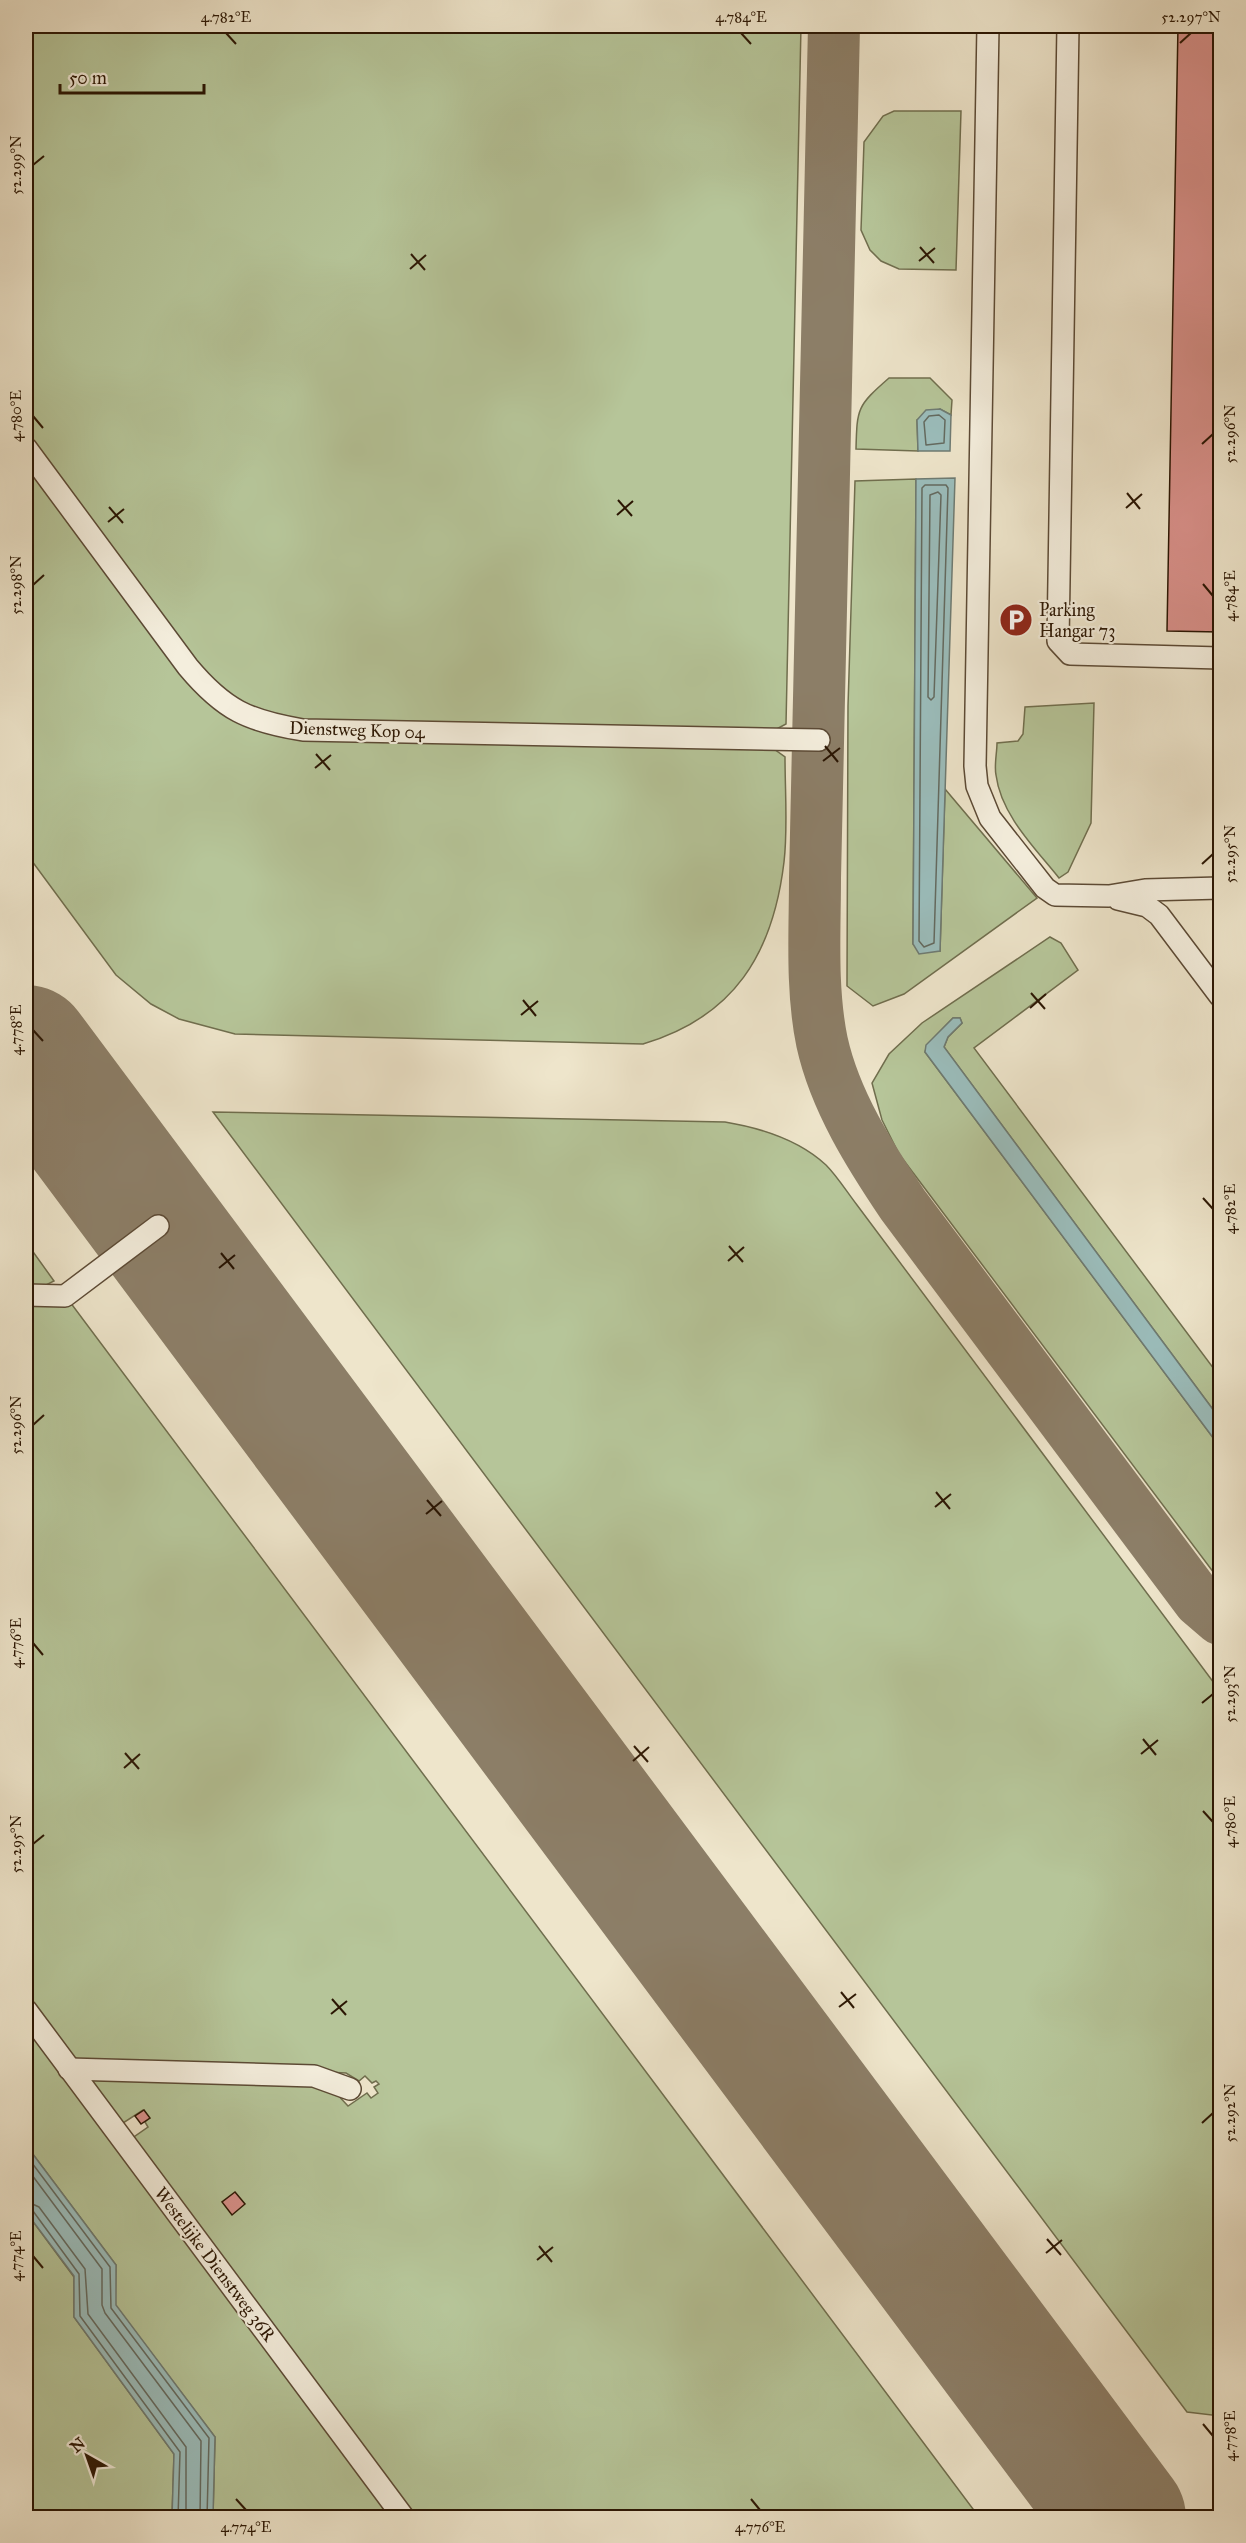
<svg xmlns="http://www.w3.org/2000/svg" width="1246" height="2543" viewBox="0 0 1246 2543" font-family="'IM FELL Great Primer',serif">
<rect width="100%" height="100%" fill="#eee5cb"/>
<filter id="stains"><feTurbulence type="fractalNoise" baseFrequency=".00333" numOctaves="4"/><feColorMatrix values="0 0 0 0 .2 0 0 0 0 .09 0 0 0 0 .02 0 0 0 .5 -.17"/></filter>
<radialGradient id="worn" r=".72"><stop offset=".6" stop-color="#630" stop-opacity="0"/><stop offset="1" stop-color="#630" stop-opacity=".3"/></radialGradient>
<!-- green -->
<g fill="#b6c599" stroke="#706e4e" stroke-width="1.5">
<polygon points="26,26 801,26 786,724 771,732 308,725 255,710 215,685 26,435"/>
<polygon points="894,111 961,111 956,270 899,269 881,261 870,250 861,230 864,142 883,116"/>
<path d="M889,378H930L952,400L951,415L940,409L917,420L918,451L856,449C857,408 857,406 889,378Z"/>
<path d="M26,461L238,720L269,734L305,738L771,747L785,757C785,792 788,828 784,862C773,954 734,1017 643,1044L235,1034L179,1019L151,1004L116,975L26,853Z"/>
<polygon points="916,479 913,944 940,951 945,789 1037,898 904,994 873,1006 847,986 848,706 855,481"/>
<path d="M1094,703L1091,823L1068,872L1059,878C1035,848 1001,815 996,775C994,765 997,753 997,743L1018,741L1023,734L1025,707Z"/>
<polygon points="1050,937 1061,943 1078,970 974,1048 1220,1377 1220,1419 944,1047 948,1037 962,1023 960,1018 953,1018 927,1045 925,1052 1220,1447 1220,1581 899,1154 882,1120 872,1083 889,1054 922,1023"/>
<path d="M213,1112L725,1122C761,1128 798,1139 826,1165C837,1176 847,1192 857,1205L1220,1691V2416L1187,2412Z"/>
<polygon points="26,1242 54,1281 40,1288 26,1287"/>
<polygon points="26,1302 70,1302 979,2517 413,2517 131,2139 148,2127 145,2122 149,2118 143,2110 120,2125 90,2082 93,2077 310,2081 335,2092 348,2106 367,2093 371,2098 378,2093 374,2087 379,2084 376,2081 372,2083 365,2076 359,2081 346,2073 71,2059 26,1998"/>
<polygon points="26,2020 396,2517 213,2517 215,2437 115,2305 116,2265 26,2145"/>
<polygon points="26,2212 74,2277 74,2317 174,2454 172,2517 26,2517"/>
</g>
<!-- water -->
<g fill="#9bbebd" stroke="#6e7b73" stroke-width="1.5">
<polygon points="940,409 951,415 950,451 918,451 917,420 926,410"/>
<polygon points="955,478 940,951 919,954 913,944 916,479"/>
<polygon points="953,1018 960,1018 962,1023 948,1037 944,1047 1220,1419 1220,1447 925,1052 926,1045"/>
<polygon points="26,2145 116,2265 116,2305 215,2437 213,2517 172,2517 174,2454 74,2317 74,2276 26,2212"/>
</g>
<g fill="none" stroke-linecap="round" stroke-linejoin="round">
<!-- shore -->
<g stroke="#636a60" stroke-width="1.5">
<polygon points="939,415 945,420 944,443 926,445 924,422 929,416"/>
<polygon points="925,485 946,485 948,488 934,943 924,947 919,941 922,488"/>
<polygon points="938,492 941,495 934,697 931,700 928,697 930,495"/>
<polyline points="26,2155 110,2267 111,2308 209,2438 207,2518"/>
<polyline points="26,2167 102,2269 102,2305 105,2313 201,2441 200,2518"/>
<polyline points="26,2201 39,2207 85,2269 88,2314 186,2447 186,2518"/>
<polyline points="26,2209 33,2211 79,2274 80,2316 180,2452 178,2518"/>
</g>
<!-- taxiway -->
<path stroke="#8c7e67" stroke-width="52" d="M834,26L815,878C815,931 811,989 822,1042C835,1101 870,1156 903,1205L1199,1601L1220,1619"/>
<!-- runway -->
<polyline stroke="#8c7e67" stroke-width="130" points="26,1050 1121,2518"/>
</g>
<!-- building -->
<g fill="#d8908a" stroke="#2b1603" stroke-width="1.5">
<polygon points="1178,26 1220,26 1220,632 1167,631"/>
<polygon points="144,2110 150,2118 141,2124 135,2116"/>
<polygon points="235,2192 245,2204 232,2215 222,2202"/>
</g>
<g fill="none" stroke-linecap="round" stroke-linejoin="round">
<!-- minor casing -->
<g stroke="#5c4a35" stroke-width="24">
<g id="minor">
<polyline points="988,26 975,766 977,786 990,818 1045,888 1055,895 1109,896 1145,890 1220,888"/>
<polyline points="1068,26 1058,641 1070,654 1220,658"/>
<path d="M26,448L188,667C224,710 248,721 303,730L819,740"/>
<polyline points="1118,899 1147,906 1159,915 1220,996"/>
<polyline points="26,1295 65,1296 158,1226"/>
<polyline points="26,2010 404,2518"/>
<polyline points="69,2069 314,2076 350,2089"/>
</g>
</g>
<!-- minor -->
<use href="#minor" stroke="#f4eedd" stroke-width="21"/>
</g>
<!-- ticks -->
<path fill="none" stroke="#2b1603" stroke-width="2" d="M226,33L236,44M741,33L751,44M1180,43L1191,33M33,165L44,156M920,247L934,263M411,254L425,270M919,261L935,248M410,269L426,255M33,416L43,428M1202,444L1213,434M1127,493L1140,509M618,500L632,516M109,507L123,523M1126,508L1142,494M617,515L633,501M108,522L124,509M1203,584L1213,596M33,585L44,575M825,746L838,762M316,754L330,770M823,761L840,748M315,768L331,755M1202,864L1213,854M1031,993L1045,1009M523,1000L536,1016M1030,1008L1046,994M521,1015L538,1001M33,1030L43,1041M1203,1198L1213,1209M729,1246L743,1262M221,1253L234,1269M728,1261L744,1247M219,1268L235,1255M33,1425L44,1415M936,1492L950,1509M427,1500L441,1516M935,1507L951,1494M426,1514L442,1501M33,1643L43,1655M1202,1703L1213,1694M1143,1739L1156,1755M634,1746L648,1762M125,1753L139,1769M1141,1754L1158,1740M633,1761L649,1747M124,1768L140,1754M1203,1811L1213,1822M33,1844L44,1835M841,1992L854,2008M332,1999L346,2015M839,2007L856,1994M331,2014L347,2001M1202,2123L1213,2113M1047,2239L1061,2255M539,2246L552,2262M1046,2253L1062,2240M33,2256L43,2268M537,2260L553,2247M1203,2424L1213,2436M236,2499L246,2510M751,2499L760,2510"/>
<!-- icons -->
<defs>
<g id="parking-disc" transform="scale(1.725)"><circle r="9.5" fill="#8f2418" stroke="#f4eedd"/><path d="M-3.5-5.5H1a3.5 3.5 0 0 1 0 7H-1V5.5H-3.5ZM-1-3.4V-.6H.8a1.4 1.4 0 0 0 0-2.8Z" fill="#fff"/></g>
</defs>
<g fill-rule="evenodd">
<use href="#parking-disc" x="1016" y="620"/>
</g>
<g text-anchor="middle" stroke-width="4.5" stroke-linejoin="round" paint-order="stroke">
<!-- poi labels -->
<g font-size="18" fill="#2b1603" stroke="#f4eedd" text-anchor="start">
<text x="1039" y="616">Parking<tspan x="1039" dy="21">Hangar 73</tspan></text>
</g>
<!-- street labels -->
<g font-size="18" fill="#2b1603" stroke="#f4eedd">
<text transform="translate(357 730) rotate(2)" y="6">Dienstweg Kop 04</text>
<text transform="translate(215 2264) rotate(53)" y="6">Westelijke Dienstweg 36R</text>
</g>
</g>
<!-- margin -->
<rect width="1246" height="2543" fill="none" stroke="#eee5cb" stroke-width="66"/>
<!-- north arrow -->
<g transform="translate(87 2456) rotate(320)" stroke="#f4eedd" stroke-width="4.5" paint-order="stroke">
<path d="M0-4.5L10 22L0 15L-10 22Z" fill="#2b1603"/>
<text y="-9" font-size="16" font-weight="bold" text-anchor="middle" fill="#2b1603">N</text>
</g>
<!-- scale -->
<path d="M60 84v9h144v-9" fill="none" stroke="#2b1603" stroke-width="3"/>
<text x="69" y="84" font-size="18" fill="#2b1603" stroke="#f4eedd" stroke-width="4.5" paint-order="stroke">50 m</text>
<rect x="33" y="33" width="1180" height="2477" fill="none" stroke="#2b1603" stroke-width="2"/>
<g font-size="15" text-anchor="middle" fill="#2b1603">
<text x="226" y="22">4.782°E</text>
<text x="741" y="22">4.784°E</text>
<text x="1191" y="22">52.297°N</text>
<text transform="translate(16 165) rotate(-90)" y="5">52.299°N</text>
<text transform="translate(16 416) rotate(-90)" y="5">4.780°E</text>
<text transform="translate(1230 434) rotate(-90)" y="5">52.296°N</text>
<text transform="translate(16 585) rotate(-90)" y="5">52.298°N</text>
<text transform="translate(1230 596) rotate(-90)" y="5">4.784°E</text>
<text transform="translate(1230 854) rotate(-90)" y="5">52.295°N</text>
<text transform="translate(16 1030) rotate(-90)" y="5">4.778°E</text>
<text transform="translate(1230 1209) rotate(-90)" y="5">4.782°E</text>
<text transform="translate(16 1425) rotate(-90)" y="5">52.296°N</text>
<text transform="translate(16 1643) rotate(-90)" y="5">4.776°E</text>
<text transform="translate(1230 1694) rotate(-90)" y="5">52.293°N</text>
<text transform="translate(1230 1822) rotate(-90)" y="5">4.780°E</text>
<text transform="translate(16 1844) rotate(-90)" y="5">52.295°N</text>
<text transform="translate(1230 2113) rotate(-90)" y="5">52.292°N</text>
<text transform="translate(16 2256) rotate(-90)" y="5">4.774°E</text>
<text transform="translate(1230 2436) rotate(-90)" y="5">4.778°E</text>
<text x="246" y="2532">4.774°E</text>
<text x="760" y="2532">4.776°E</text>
</g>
<rect width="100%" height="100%" filter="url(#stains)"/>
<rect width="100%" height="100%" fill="url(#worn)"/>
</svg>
